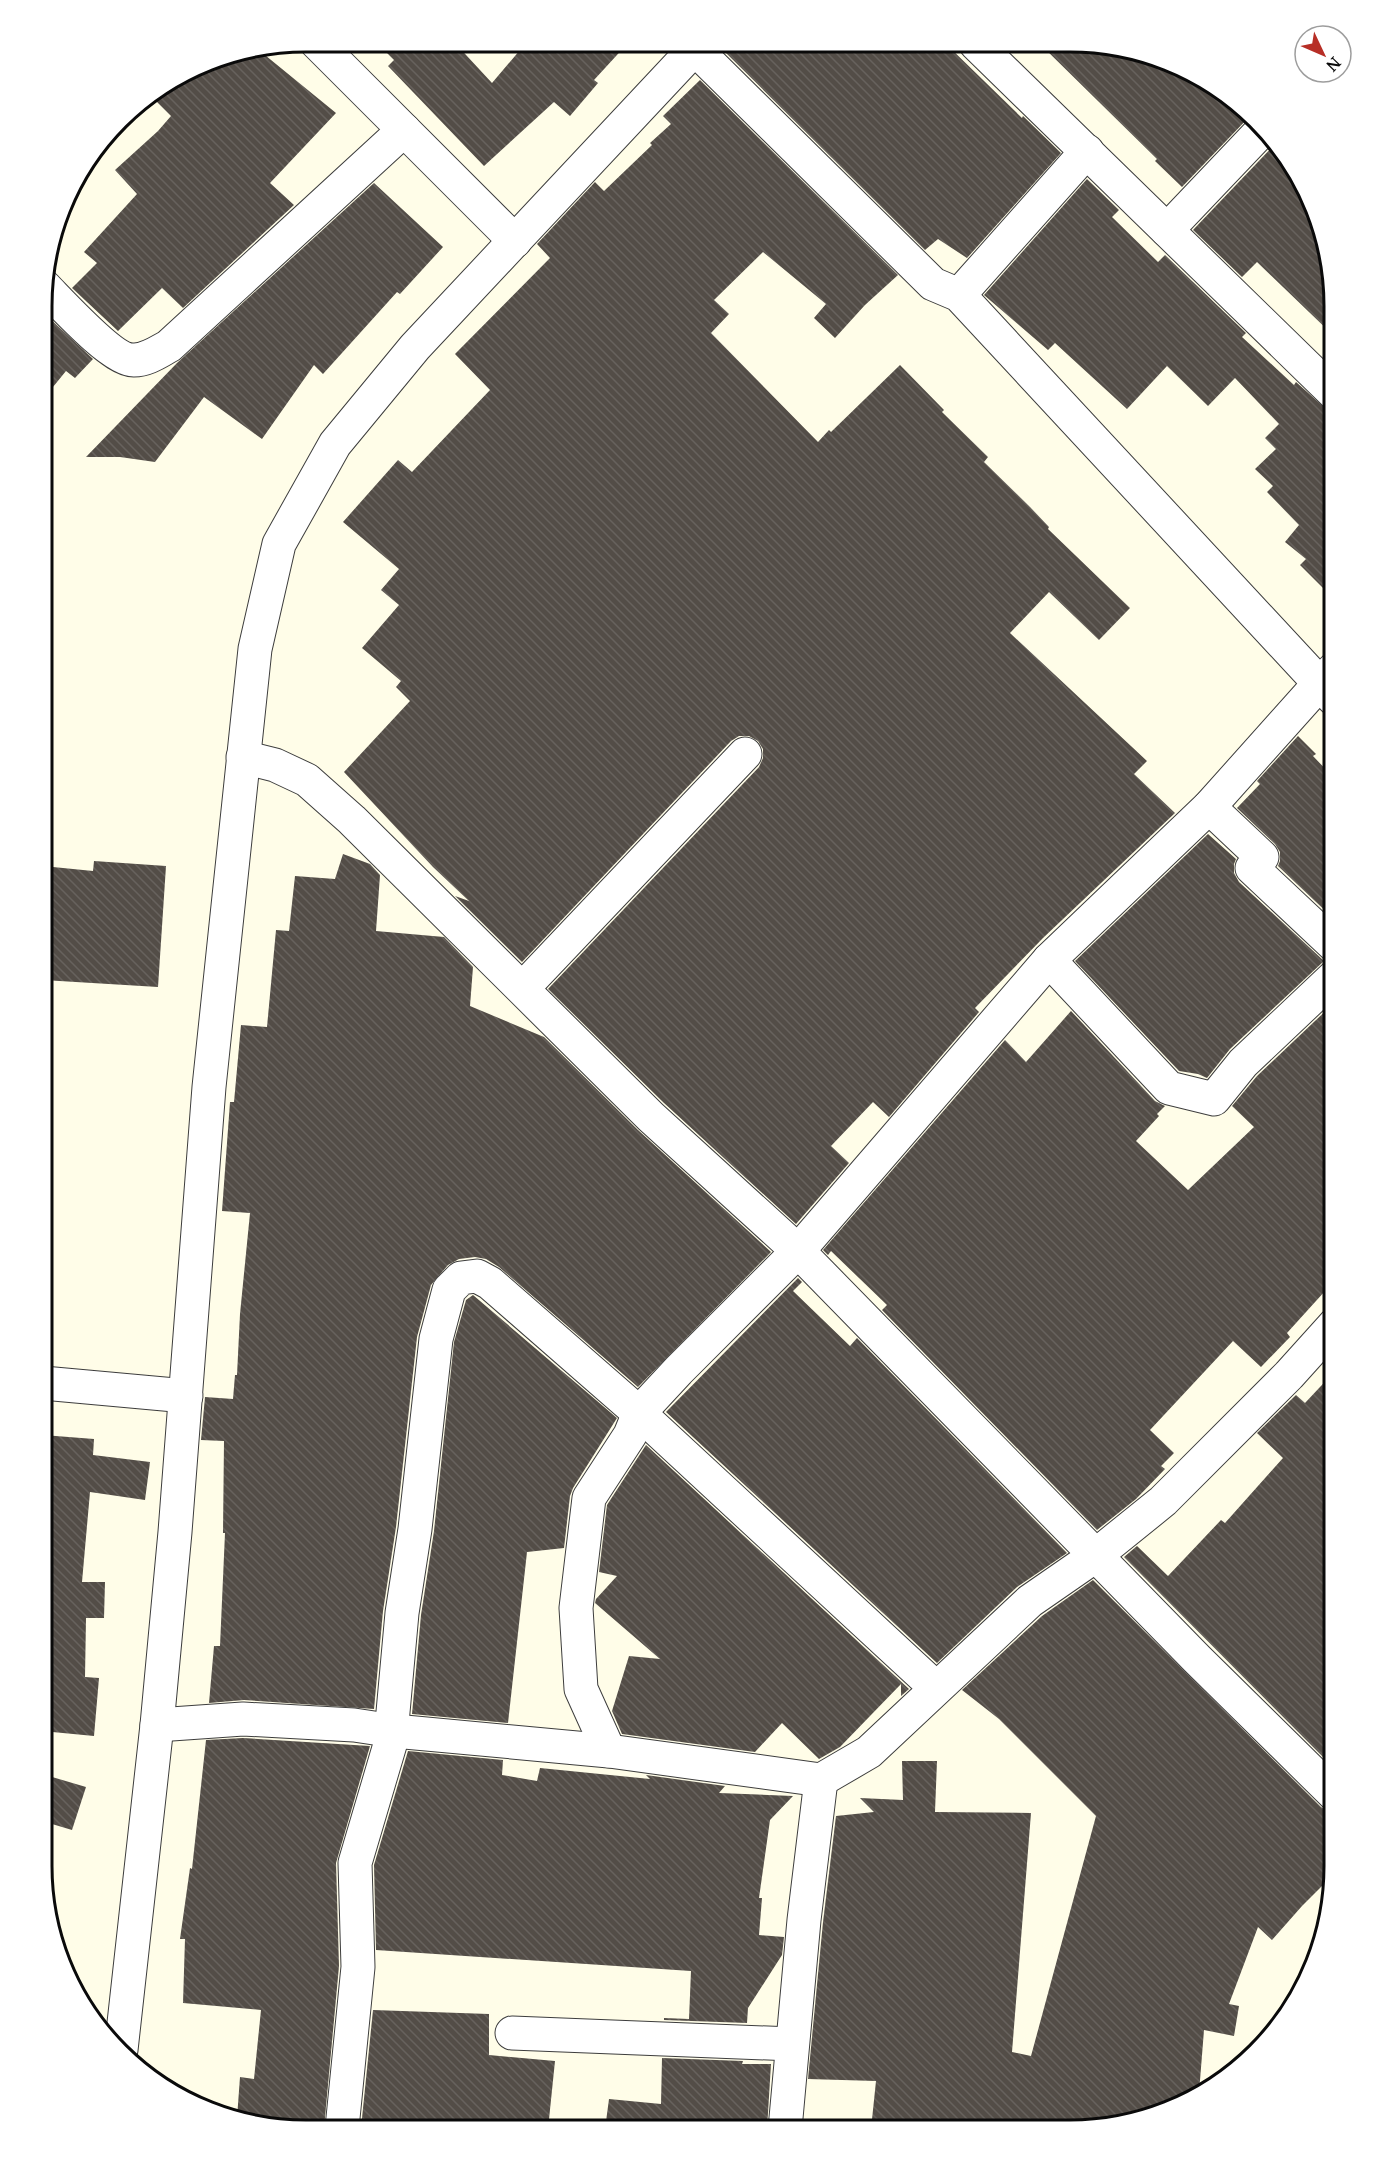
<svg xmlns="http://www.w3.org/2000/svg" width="1377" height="2172" viewBox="0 0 1377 2172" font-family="'Noto Serif',serif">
<defs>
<pattern id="building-back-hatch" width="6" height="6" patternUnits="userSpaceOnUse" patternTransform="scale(1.5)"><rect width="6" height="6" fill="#534d47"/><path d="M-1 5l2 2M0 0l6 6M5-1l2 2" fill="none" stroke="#67625d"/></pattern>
</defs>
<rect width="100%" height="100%" fill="#fffde8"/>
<!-- building -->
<g fill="url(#building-back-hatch)">
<polygon points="376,42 454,42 492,83 526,43 628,43 594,80 598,83 570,116 554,102 484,166 388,66 394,60"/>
<polygon points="734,43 946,44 1022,118 1023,116 1061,153 967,258 938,239 925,250 725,52"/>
<polygon points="1040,44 1105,44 1171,62 1231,97 1250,116 1182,187 1155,161 1157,159"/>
<polygon points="260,51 336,113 270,183 294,205 183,308 162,288 118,331 72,288 97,263 84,252 137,194 115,170 158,131 171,116 151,96 206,62"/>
<polygon points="700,80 898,275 865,305 835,338 814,318 826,304 763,252 714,300 729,314 711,333 818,442 829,430 831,432 900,365 944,410 942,412 988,457 984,462 1030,507 1049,527 1048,529 1130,608 1099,640 1049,592 1010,633 1147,761 1134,774 1175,813 1043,938 975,1008 979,1012 889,1117 873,1102 831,1146 849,1163 796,1224 664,1103 548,989 759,767 763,758 763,749 758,741 749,736 739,736 731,741 522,962 455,896 469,901 433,867 344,772 410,701 396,687 401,681 362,648 399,605 381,590 399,569 343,522 398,460 412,472 490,390 455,354 550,258 537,244 595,182 604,191 652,145 650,143 671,124 663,116"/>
<polygon points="1277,142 1315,205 1335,307 1335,337 1257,262 1242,277 1193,230"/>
<polygon points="1087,179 1119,210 1112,217 1158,262 1165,255 1246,333 1242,337 1294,385 1296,382 1335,417 1335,600 1300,565 1306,559 1285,542 1299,525 1267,492 1273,486 1255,469 1276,449 1265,438 1279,424 1235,378 1208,406 1167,366 1127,409 1055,343 1048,350 984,295"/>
<polygon points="374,183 443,247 400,294 397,292 323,374 314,365 262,439 204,397 155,462 120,457 86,457 177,363"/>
<polygon points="46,315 93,359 75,378 66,371 44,398 44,318"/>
<polygon points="1298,736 1316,754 1313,756 1335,779 1335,920 1278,866 1280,861 1280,852 1275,844 1237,808 1260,784 1257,781"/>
<polygon points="1208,834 1236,859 1234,864 1234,873 1239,882 1324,961 1230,1049 1207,1078 1198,1074 1179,1071 1075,961"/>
<polygon points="343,854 370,864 380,875 376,931 444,937 473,967 470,1006 544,1037 638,1130 771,1252 638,1387 499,1267 486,1259 475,1257 459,1259 448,1265 431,1285 417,1337 396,1527 383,1611 374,1709 244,1700 209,1703 214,1646 220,1646 225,1533 223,1533 224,1441 201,1440 205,1397 233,1399 235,1375 237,1375 240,1314 250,1213 222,1211 230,1102 234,1102 241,1025 267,1027 276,930 289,931 295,876 335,879"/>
<polygon points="94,861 166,866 158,987 43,980 43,866 93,871"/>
<polygon points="1335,1002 1335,1280 1287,1333 1290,1337 1261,1367 1233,1341 1150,1430 1174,1453 1161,1466 1165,1469 1136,1499 1097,1530 882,1310 887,1305 831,1251 828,1255 823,1250 1005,1040 1026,1062 1071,1011 1155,1101 1165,1106 1157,1114 1159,1116 1136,1141 1188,1190 1254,1127 1232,1106 1257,1076"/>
<polygon points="798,1278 802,1282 793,1291 850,1346 857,1338 1067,1553 1017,1587 937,1663 666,1412"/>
<polygon points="473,1295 617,1418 573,1488 570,1496 564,1548 527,1552 508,1723 412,1714 421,1615 434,1531 454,1342 466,1300"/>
<polygon points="1335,1371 1335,1516 1334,1768 1124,1557 1137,1546 1168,1576 1221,1520 1225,1523 1283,1458 1257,1433 1296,1395 1305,1403"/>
<polygon points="43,1435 94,1439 93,1455 150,1462 145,1500 90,1492 82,1582 105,1582 104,1618 86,1618 85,1677 99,1678 94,1736 42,1731 51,1647 42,1647"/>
<polygon points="646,1445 909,1689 901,1696 901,1684 840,1747 819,1759 782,1723 755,1752 622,1734 612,1711 629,1656 660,1659 595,1603 596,1599 617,1576 599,1572 607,1505"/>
<polygon points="1093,1580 1321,1807 1329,1812 1334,1812 1334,1874 1302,1906 1272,1940 1258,1927 1229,2004 1239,2006 1234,2036 1204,2030 1199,2093 1172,2110 1070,2130 871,2129 876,2081 808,2079 823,1922 836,1816 874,1812 860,1798 903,1800 902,1761 937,1761 935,1812 1031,1813 1012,2052 1031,2056 1096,1816 999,1719 962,1690 1042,1616"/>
<polygon points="243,1738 370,1746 336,1863 339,1966 324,2128 273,2128 237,2118 240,2077 254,2079 261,2010 183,2003 185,1939 180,1939 190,1868 192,1869 206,1740"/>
<polygon points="408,1751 503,1760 502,1775 537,1781 540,1768 650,1779 646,1775 725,1786 719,1793 793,1796 770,1820 759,1898 762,1898 759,1935 784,1937 782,1955 748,2008 747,2023 664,2020 664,2018 689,2019 691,1971 376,1950 374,1865"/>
<polygon points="42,1774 86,1787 72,1830 42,1821"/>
<polygon points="373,2010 489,2014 489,2055 555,2061 548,2129 361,2128"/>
<polygon points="662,2058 743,2061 742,2064 771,2064 767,2129 605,2129 609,2099 661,2104"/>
</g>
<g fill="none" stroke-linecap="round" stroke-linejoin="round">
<!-- minor casing -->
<g stroke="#3d3d3d" stroke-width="35">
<g id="minor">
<polyline points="316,42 515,241"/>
<polyline points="689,43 933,284 959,295 1334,699"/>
<polyline points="976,44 1335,394"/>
<polyline points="1167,230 1263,129"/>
<path d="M44,286C61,303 113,361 134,360C147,360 158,352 169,346L404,130"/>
<polyline points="959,295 1087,151"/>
<polyline points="243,757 275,765 307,780 352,820 651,1117 798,1251 1197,1659 1334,1794"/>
<polyline points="1209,807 1262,857 1252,868 1335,946"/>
<polyline points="1049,960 1169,1088 1214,1099 1243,1063 1335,976"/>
<polyline points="523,988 745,754"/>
<polyline points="43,1383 186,1396"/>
<polyline points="157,1725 243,1719 354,1725 394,1731 609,1751 821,1780 869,1752 1030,1601 1095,1556 1163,1501 1289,1375 1335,1324"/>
<polyline points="609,1751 581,1689 576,1608 589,1498 630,1435 639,1413 678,1371 798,1251 1049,960 1209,807 1319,684 1335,668"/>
<polyline points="512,2033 792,2044"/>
<polyline points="121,2050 157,1725 175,1532 209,1087 255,649 279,544 335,444 415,347 700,43"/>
<polyline points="342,2128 358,1967 355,1863 394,1731 392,1723 402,1613 415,1529 436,1339 449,1290 461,1278 477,1276 490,1283 639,1413 936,1688"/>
<polyline points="785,2129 804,1920 821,1780"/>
</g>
</g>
<!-- minor -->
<use href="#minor" stroke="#fff" stroke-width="33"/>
</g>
<!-- crop -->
<path d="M0 0H1377V2172H0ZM306 52H1070A254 254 0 0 1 1324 306V1866A254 254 0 0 1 1070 2120H306A254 254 0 0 1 52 1866V306A254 254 0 0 1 306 52Z" fill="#fff" fill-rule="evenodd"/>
<path fill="none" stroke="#0a0a0a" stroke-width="3" d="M306 52H1070A254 254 0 0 1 1324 306V1866A254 254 0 0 1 1070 2120H306A254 254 0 0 1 52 1866V306A254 254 0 0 1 306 52Z"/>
<!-- north arrow -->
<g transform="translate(1323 54) rotate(134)"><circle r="28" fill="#ffffff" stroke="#9d9d9d" stroke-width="1.5"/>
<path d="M0-4.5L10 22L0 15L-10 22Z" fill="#b72e26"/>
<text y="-9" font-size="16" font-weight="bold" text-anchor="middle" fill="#0a0a0a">N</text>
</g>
</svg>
